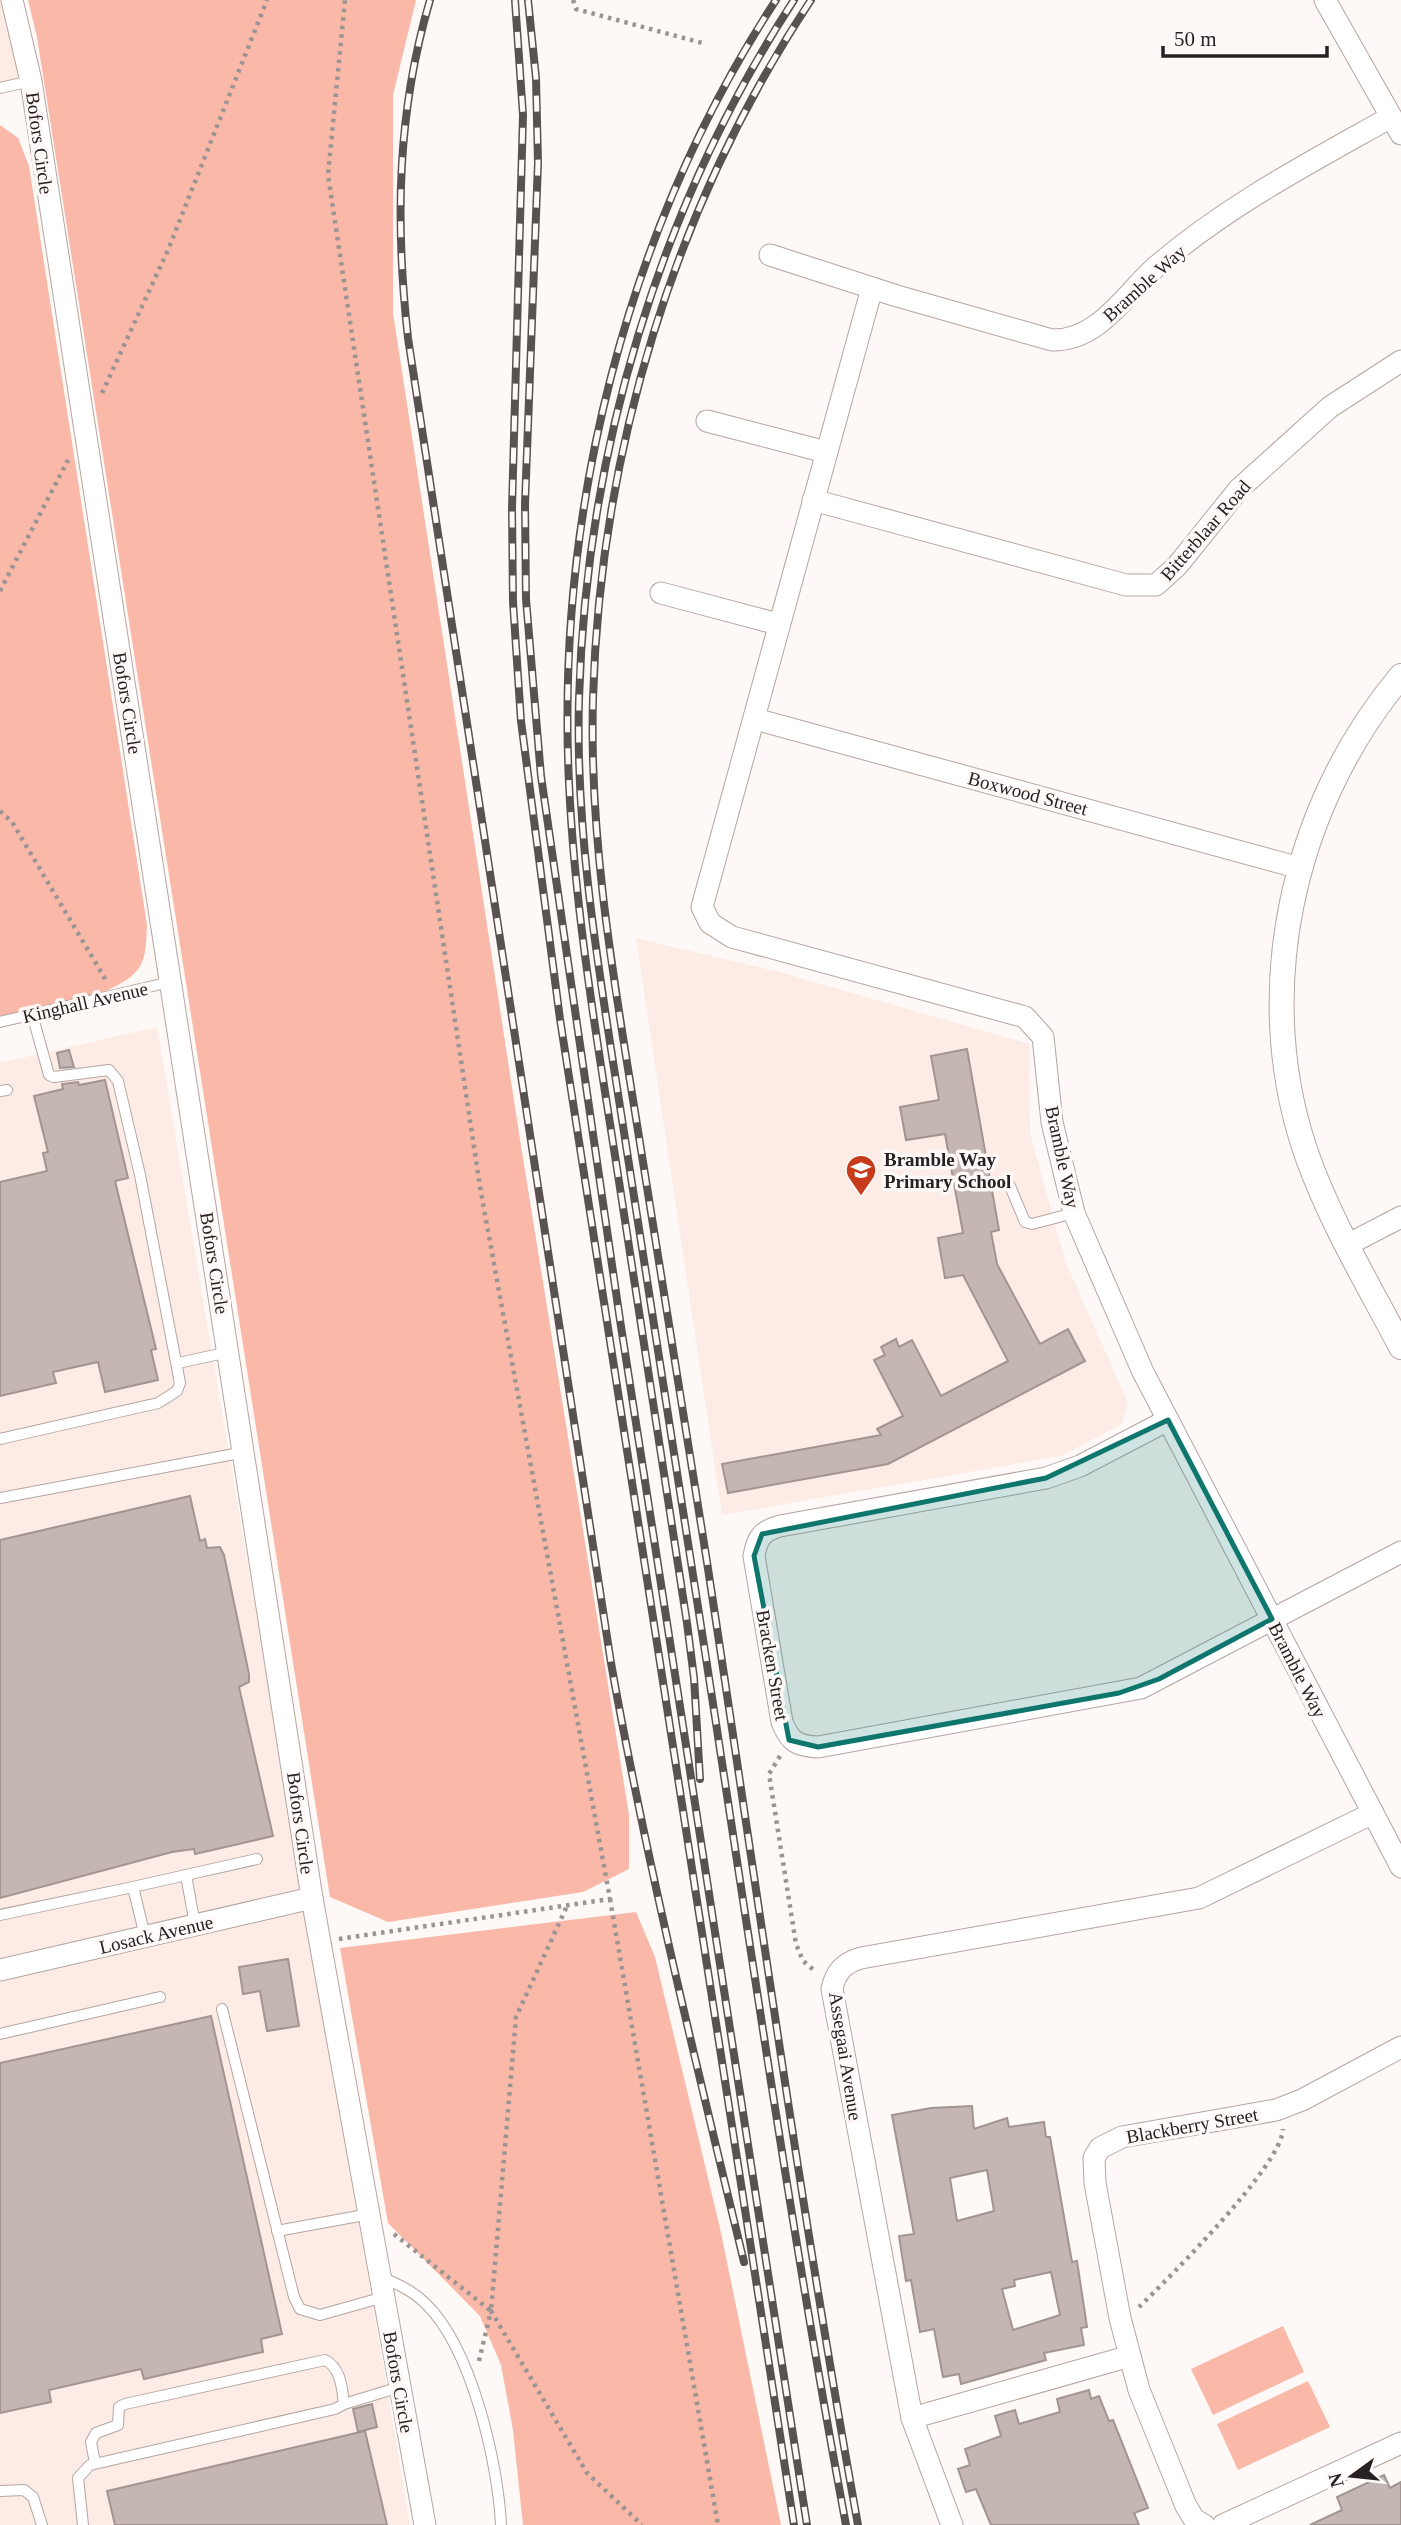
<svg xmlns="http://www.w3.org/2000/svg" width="1401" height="2525" viewBox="0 0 1401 2525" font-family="'Times New Roman',serif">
<rect width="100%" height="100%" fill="#fef8f6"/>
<!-- built -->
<g fill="#fdebe6">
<polygon points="0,0 12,0 31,81 0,88"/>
<polygon points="636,938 779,972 1029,1044 1030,1133 1065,1261 1128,1403 1122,1424 1061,1456 722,1515"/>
<polygon points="157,1027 410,2525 0,2525 0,1063"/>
</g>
<!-- green -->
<g fill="#fab8a8">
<polygon points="28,0 416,0 393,95 393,313 521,1146 629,1815 629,1869 583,1892 388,1922 330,1897 37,37"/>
<path d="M0,125L18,138L29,166L147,925C146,940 147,956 139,968C117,999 36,1008 0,1016Z"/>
<polygon points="636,1912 655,1957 720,2228 781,2525 523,2525 513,2430 501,2365 480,2316 388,2223 340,1948"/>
<polygon points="1283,2326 1304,2372 1213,2415 1191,2369"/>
<polygon points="1308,2381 1330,2427 1238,2470 1217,2424"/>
</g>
<!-- building -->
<g fill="#c4b7b3" stroke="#a29591" stroke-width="2" fill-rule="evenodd">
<polygon points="967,1049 999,1230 991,1232 997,1264 1040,1344 1068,1329 1085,1361 888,1464 728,1493 722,1464 881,1435 877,1429 903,1416 874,1360 885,1355 881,1347 896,1339 899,1347 912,1340 941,1396 1008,1361 963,1275 945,1278 938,1238 963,1233 945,1134 906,1140 900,1107 939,1100 931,1056"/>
<polygon points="69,1050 74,1067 60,1068 57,1053"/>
<polygon points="105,1080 128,1178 115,1181 156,1349 151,1350 158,1380 105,1392 98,1362 53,1372 56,1383 0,1396 0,1182 47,1171 43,1153 48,1152 34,1096 63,1089 62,1084 78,1082 79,1085"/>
<polygon points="190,1496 200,1541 205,1539 207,1548 220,1547 224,1555 249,1674 249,1682 239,1687 273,1836 195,1854 194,1849 172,1852 0,1898 0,1540"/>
<polygon points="288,1959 299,2026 267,2031 260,1991 243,1994 239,1967"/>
<polygon points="211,2016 282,2334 261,2339 263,2352 144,2379 141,2369 49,2390 51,2402 0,2413 0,2063"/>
<path d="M972,2106L974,2129L1007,2118L1009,2127L1044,2122L1046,2137H1050L1072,2262L1077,2261L1087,2327L1081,2328L1084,2345L1044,2353L1046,2360L961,2384L959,2374L943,2377L934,2329L920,2332L911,2280L906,2281L899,2236L914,2234L892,2115L931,2108ZM987,2170L994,2211L957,2221L950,2178ZM1051,2272L1060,2315L1013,2330L1002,2289L1015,2286L1014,2280Z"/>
<polygon points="1089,2390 1091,2399 1099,2396 1109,2421 1113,2420 1148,2508 1134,2513 1139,2525 991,2525 976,2489 966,2492 958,2469 970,2465 965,2449 1001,2436 995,2416 1015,2410 1019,2424 1060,2412 1057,2399"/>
<polygon points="372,2404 377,2427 358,2432 353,2409"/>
<polygon points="365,2431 387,2525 115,2525 107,2491"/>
<polygon points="1384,2475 1390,2488 1401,2482 1401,2525 1310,2525 1342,2510 1337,2497"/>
</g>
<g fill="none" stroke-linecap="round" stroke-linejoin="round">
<!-- service casing -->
<g stroke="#b3a6a2" stroke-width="12">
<g id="service">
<polyline points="0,88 31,81"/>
<polyline points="0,1022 170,982"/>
<polyline points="0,1091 7,1090"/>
<polyline points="1010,1186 1025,1222 1032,1224 1074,1213"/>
<polyline points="178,1363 229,1352"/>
<polyline points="0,1439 158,1403 177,1391 180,1383 140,1175 118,1081 109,1070 54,1077 49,1075 32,1014"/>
<polyline points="0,1498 245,1452"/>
<polyline points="186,1875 257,1859"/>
<polyline points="0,1915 133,1887"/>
<polyline points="145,1936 133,1887 186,1875 195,1925"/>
<polyline points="222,2009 294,2297 300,2309 320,2315 384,2297"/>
<polyline points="0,2034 160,1997"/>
<polyline points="277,2231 370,2214"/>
<path d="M381,2277C398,2284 413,2291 426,2304C472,2349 498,2463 501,2525"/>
<polyline points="344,2404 400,2387"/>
<polyline points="0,2491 24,2490 33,2497 42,2525"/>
<path d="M83,2525L78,2478L90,2465L335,2409L344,2404C342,2388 341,2368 325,2360L125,2404L119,2407L118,2425L96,2433L91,2442L95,2463"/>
</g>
</g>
<!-- minor casing -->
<g stroke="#b3a6a2" stroke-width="23">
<g id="minor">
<polyline points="12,0 31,81 312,1898 425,2525"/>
<polyline points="1325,0 1401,134"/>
<path d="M770,255L897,296L1052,340C1099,341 1125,294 1157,266C1228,205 1311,162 1391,117"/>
<polyline points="872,288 702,907 710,923 732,937 1025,1017 1043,1037 1052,1122 1074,1213 1143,1372 1401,1867"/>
<polyline points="707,421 826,452"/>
<polyline points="813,500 1126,585 1156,585 1177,566 1239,489 1330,407 1401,361"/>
<polyline points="661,593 778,624"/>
<polyline points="755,719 1300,868"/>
<polyline points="1347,1245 1401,1217"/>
<path d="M1168,1420L1080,1466L1046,1478L780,1526C762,1531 757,1538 754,1556L782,1722C790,1742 797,1746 818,1747L1141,1688L1401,1552"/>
<polyline points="0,1970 312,1898"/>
<polyline points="912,2418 1130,2356"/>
<path d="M952,2525L912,2418L832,1989C836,1971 844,1963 861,1958L1199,1898L1373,1813"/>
<polyline points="1204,2525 1194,2519 1186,2506 1139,2390 1120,2318 1095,2183 1094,2158 1100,2148 1122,2137 1276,2110 1302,2100 1401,2047"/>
<polyline points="1223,2525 1401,2443"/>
</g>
</g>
<!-- tertiary casing -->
<g stroke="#b3a6a2" stroke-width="26">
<path id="tertiary" d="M1401,676C1291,807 1249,998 1309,1161C1333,1226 1369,1286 1401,1347"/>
</g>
<!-- path -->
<g stroke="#9a9493" stroke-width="4.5" stroke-dasharray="3.5 5" stroke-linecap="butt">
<polyline points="573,0 576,9 706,44"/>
<polyline points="102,393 168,250 267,0"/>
<polyline points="0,591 68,460"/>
<polyline points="0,811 12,822 107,982"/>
<polyline points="780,1756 769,1774 796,1944 803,1961 816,1972"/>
<polyline points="610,1899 718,2525"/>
<polyline points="339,1939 610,1899 480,1187 328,175 345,0"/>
<polyline points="394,2234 491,2311 516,2017 567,1906"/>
<path d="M1139,2307C1169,2278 1282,2165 1283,2129"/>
<polyline points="479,2361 491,2311 587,2473 642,2525"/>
</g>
<!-- service -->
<use href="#service" stroke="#fff" stroke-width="10"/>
<!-- minor -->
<use href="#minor" stroke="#fff" stroke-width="21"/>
<!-- tertiary -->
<use href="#tertiary" stroke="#fff" stroke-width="24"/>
<!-- rail casing -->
<g stroke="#585351" stroke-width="8">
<g id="rail">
<path d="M430,0C397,112 395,222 408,338L611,1663C647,1865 696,2063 744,2262"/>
<polyline points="515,0 523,115 512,508 513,602 521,721 560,1019 794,2525"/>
<polyline points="528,0 536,78 538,163 525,504 526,599 541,776 620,1320 807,2525"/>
<path d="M794,0C659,207 586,452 579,699C575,837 600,977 621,1113C645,1267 669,1421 693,1575C743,1892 787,2210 846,2525"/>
<path d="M811,0C674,207 600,451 593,699C589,837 613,976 635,1112C659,1262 683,1412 707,1562C756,1883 800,2205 858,2525"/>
<path d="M700,1779L694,1678L687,1623C664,1474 641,1324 618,1175C598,1045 575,915 569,783C556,511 626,229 776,0"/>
</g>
</g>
<!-- rail -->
<use href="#rail" stroke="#fef8f6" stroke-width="5" stroke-dasharray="16" stroke-linecap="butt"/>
</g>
<!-- marked area -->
<path fill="#0f766e" fill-opacity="0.2" stroke="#0f766e" stroke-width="5" stroke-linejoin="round" d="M1168,1420L1272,1619L1159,1679L1119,1693L818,1747L789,1740L754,1556L762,1534L1046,1478Z"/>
<!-- icons -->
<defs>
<g id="school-pin" transform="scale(1.575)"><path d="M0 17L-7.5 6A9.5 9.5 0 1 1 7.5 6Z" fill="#c53b1b" stroke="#fef8f6"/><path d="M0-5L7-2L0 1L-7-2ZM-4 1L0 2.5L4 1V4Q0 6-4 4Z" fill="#fff"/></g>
</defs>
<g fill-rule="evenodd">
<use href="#school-pin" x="861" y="1170"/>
</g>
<g text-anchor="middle" stroke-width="7" stroke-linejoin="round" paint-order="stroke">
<!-- street labels -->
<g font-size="19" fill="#272221" stroke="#fef8f6">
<text transform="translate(40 143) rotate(82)" y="7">Bofors Circle</text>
<text transform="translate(1144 283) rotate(-42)" y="7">Bramble Way</text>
<text transform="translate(1205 530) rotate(-49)" y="7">Bitterblaar Road</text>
<text transform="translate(128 703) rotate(81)" y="7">Bofors Circle</text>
<text transform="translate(1028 793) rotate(15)" y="7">Boxwood Street</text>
<text transform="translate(85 1002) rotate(-13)" y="7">Kinghall Avenue</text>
<text transform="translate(1063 1157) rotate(78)" y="7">Bramble Way</text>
<text transform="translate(215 1263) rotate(81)" y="7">Bofors Circle</text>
<text transform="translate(773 1665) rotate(80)" y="7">Bracken Street</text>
<text transform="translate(1298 1670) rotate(63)" y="7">Bramble Way</text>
<text transform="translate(301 1823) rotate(82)" y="7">Bofors Circle</text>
<text transform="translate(156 1934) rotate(-13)" y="7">Losack Avenue</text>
<text transform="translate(846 2056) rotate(81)" y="7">Assegaai Avenue</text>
<text transform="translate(1192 2125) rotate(-10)" y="7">Blackberry Street</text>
<text transform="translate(399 2382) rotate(80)" y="7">Bofors Circle</text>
</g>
<!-- poi labels -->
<g font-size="19" font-weight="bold" fill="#272221" stroke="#fef8f6" text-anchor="start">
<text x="884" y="1166">Bramble Way<tspan x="884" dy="22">Primary School</tspan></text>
</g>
</g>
<!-- north arrow -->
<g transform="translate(1352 2476) rotate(255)" stroke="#fef8f6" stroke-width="5" paint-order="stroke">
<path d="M0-5L12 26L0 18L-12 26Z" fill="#272221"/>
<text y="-10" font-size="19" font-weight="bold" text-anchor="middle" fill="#272221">N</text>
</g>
<!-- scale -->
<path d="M1163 46v10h164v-10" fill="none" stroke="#272221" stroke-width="3.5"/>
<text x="1174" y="46" font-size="21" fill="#272221" stroke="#fef8f6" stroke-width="5" paint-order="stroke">50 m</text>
</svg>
